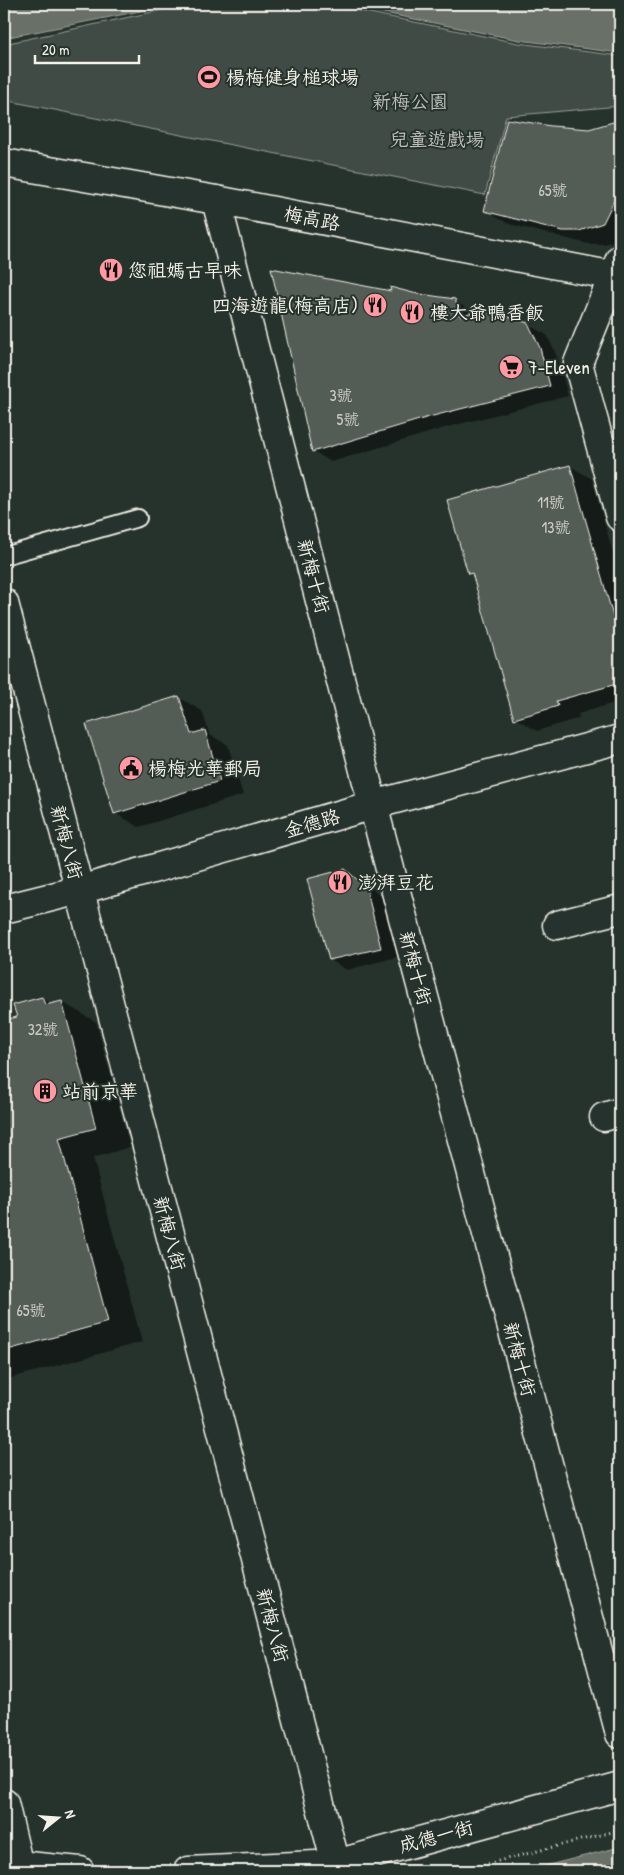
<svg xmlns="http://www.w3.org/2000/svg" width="624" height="1875" viewBox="0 0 624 1875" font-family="'Patrick Hand','LXGW WenKai TC',sans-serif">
<rect width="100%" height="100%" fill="#26332d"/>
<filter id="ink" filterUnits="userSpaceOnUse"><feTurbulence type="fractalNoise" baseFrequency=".02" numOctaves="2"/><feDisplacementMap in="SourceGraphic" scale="10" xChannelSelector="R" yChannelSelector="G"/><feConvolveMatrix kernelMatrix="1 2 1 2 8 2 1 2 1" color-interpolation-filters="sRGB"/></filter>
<g filter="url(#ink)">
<!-- green -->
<polygon fill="#414b45" stroke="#9a9e96" points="190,4 258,4 350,9 518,43 620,56 620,106 506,116 485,195 4,100 4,44"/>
<!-- water -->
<g fill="#676f68" stroke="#9fa39b">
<polygon points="4,4 176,4 4,38"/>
<polygon points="305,4 620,4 620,53 519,40 349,6"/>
<polygon points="620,1847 620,1871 525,1871"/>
</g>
<!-- shadow -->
<g fill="#0007">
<polygon points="620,121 620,239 604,244 588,244 509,224 486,211 589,130"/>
<polygon points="393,292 455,301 474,313 528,325 547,335 558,359 568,396 448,427 331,462 313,451"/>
<polygon points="570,466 592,479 620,578 620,701 578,714 579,718 537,731 515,718 474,576 470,573"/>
<polygon points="178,697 202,711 210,735 228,745 243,795 139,827 115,813"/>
<polygon points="345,870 363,880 383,898 397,957 347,970 330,960"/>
<polygon points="42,998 53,1004 62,1002 96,1022 130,1147 93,1158 142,1342 4,1380 4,1061 12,1059 4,1029 4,1021 18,1017"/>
</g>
<!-- building -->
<g fill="#525c55" stroke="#f4f1e8">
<polygon points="507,119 551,126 589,129 620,120 620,188 603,223 579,231 563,231 484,211"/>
<polygon points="271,268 391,291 390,287 413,293 455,299 460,316 483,309 528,323 540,348 550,386 429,417 312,452"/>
<polygon points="570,465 620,641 620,683 556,701 558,706 514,719 472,573 468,574 447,500"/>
<polygon points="179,696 191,734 205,730 220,781 114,814 86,724"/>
<polygon points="345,869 366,887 381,948 329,960 307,879"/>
<polygon points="42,997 45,1005 62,1001 96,1128 59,1138 108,1322 4,1351 4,1060 10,1058 4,1034 4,1020 17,1017 13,1005"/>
</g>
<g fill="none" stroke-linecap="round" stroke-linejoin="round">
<!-- service casing -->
<g stroke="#f4f1e8" stroke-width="20">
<polyline id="service" points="4,556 138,518"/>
</g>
<!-- minor casing -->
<g stroke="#f4f1e8" stroke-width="31">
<g id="minor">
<polyline points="216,200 373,805 620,1734"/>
<polyline points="620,259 578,363 620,517"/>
<polyline points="4,603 336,1864"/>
<polyline points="4,909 80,890 373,805 620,739"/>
<polyline points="557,925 620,909"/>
<polyline points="604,1117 620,1112"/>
<polyline points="4,1803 20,1871"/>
<polyline points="4,1866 17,1865 80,1871"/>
<polyline points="188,1871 336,1864 620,1786"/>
</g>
</g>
<!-- tertiary casing -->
<g stroke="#f4f1e8" stroke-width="31">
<polyline id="tertiary" points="4,163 216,200 620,277"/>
</g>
<!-- path -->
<polyline stroke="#f4f1e8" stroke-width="3" stroke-dasharray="1 4" stroke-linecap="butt" points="459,1871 620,1830"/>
<!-- service -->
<use href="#service" stroke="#26332d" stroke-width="16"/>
<!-- minor -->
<use href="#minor" stroke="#26332d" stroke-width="28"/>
<!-- tertiary -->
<use href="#tertiary" stroke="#26332d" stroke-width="28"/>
</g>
</g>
<!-- icons -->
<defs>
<g id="stadium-disc" transform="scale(1.25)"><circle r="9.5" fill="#ff9aa2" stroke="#26332d"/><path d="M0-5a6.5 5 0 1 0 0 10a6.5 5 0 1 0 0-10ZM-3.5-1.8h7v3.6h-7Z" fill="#111"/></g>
<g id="restaurant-disc" transform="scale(1.25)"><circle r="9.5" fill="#ff9aa2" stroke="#26332d"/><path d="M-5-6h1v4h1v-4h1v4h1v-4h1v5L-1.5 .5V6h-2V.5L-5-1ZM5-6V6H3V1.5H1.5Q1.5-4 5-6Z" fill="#111"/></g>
<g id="supermarket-disc" transform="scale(1.25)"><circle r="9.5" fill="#ff9aa2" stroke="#26332d"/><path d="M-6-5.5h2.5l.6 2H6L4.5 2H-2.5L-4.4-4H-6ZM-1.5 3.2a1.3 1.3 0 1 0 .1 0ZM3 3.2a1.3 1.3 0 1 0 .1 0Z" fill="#111"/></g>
<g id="civic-disc" transform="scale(1.25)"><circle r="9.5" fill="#ff9aa2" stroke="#26332d"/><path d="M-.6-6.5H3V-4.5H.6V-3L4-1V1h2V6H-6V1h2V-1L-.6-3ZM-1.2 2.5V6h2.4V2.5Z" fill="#111"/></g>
<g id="building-disc" transform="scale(1.25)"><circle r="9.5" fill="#ff9aa2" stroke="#26332d"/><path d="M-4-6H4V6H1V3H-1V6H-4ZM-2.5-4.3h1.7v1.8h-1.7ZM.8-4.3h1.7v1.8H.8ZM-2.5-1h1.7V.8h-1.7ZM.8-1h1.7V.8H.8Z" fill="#111"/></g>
</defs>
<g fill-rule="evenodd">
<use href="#stadium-disc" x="209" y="77"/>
<use href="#restaurant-disc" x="111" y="270"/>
<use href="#restaurant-disc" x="375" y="305"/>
<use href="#restaurant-disc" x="412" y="312"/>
<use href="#supermarket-disc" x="511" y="367"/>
<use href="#civic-disc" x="131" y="768"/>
<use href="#restaurant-disc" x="340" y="882"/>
<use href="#building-disc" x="45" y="1091"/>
</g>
<g text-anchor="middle" stroke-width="4" stroke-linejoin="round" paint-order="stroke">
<!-- number labels -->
<g font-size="16" fill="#ccccc3">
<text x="553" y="196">65號</text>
<text x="341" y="401">3號</text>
<text x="348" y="425">5號</text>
<text x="551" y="508">11號</text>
<text x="556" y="533">13號</text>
<text x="43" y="1035">32號</text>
<text x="31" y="1316">65號</text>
</g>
<!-- poi labels -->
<g font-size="19" fill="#f4f1e8" stroke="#26332d" text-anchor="start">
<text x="226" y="84">楊梅健身槌球場</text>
<text x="128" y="277">您祖媽古早味</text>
<text x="358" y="312" text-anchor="end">四海遊龍(梅高店)</text>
<text x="430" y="319">樓大爺鴨香飯</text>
<text x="528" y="374">7-Eleven</text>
<text x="148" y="775">楊梅光華郵局</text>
<text x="358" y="889">澎湃豆花</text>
<text x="62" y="1098">站前京華</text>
</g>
<!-- park labels -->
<g font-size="19" fill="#bebfb7" stroke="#26332d">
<text x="410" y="108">新梅公園</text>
<text x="437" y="146">兒童遊戲場</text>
</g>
<!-- street labels -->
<g font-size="19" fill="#f4f1e8" stroke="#26332d">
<text transform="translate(312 218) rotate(11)" y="7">梅高路</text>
<text transform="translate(314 576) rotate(75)" y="7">新梅十街</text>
<text transform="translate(312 823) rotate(-16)" y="7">金德路</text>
<text transform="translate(67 842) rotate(75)" y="7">新梅八街</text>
<text transform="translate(416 968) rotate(75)" y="7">新梅十街</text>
<text transform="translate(170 1233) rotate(75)" y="7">新梅八街</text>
<text transform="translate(520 1359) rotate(75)" y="7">新梅十街</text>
<text transform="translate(273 1625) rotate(75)" y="7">新梅八街</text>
<text transform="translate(436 1836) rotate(-15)" y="7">成德一街</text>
</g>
</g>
<!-- margin -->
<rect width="624" height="1875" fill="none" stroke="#26332d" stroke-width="20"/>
<rect x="10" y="10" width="604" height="1855" fill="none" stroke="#f4f1e8" stroke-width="2" filter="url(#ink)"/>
<!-- north arrow -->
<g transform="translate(58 1818) rotate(73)" stroke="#26332d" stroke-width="4" paint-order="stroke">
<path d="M0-4L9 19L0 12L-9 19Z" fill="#f4f1e8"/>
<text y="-8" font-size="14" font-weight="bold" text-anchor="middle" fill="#f4f1e8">N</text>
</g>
<!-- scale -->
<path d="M35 55v8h104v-8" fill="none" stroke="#f4f1e8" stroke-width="2.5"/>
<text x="42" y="55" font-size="15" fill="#f4f1e8" stroke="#26332d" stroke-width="4" paint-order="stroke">20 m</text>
</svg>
